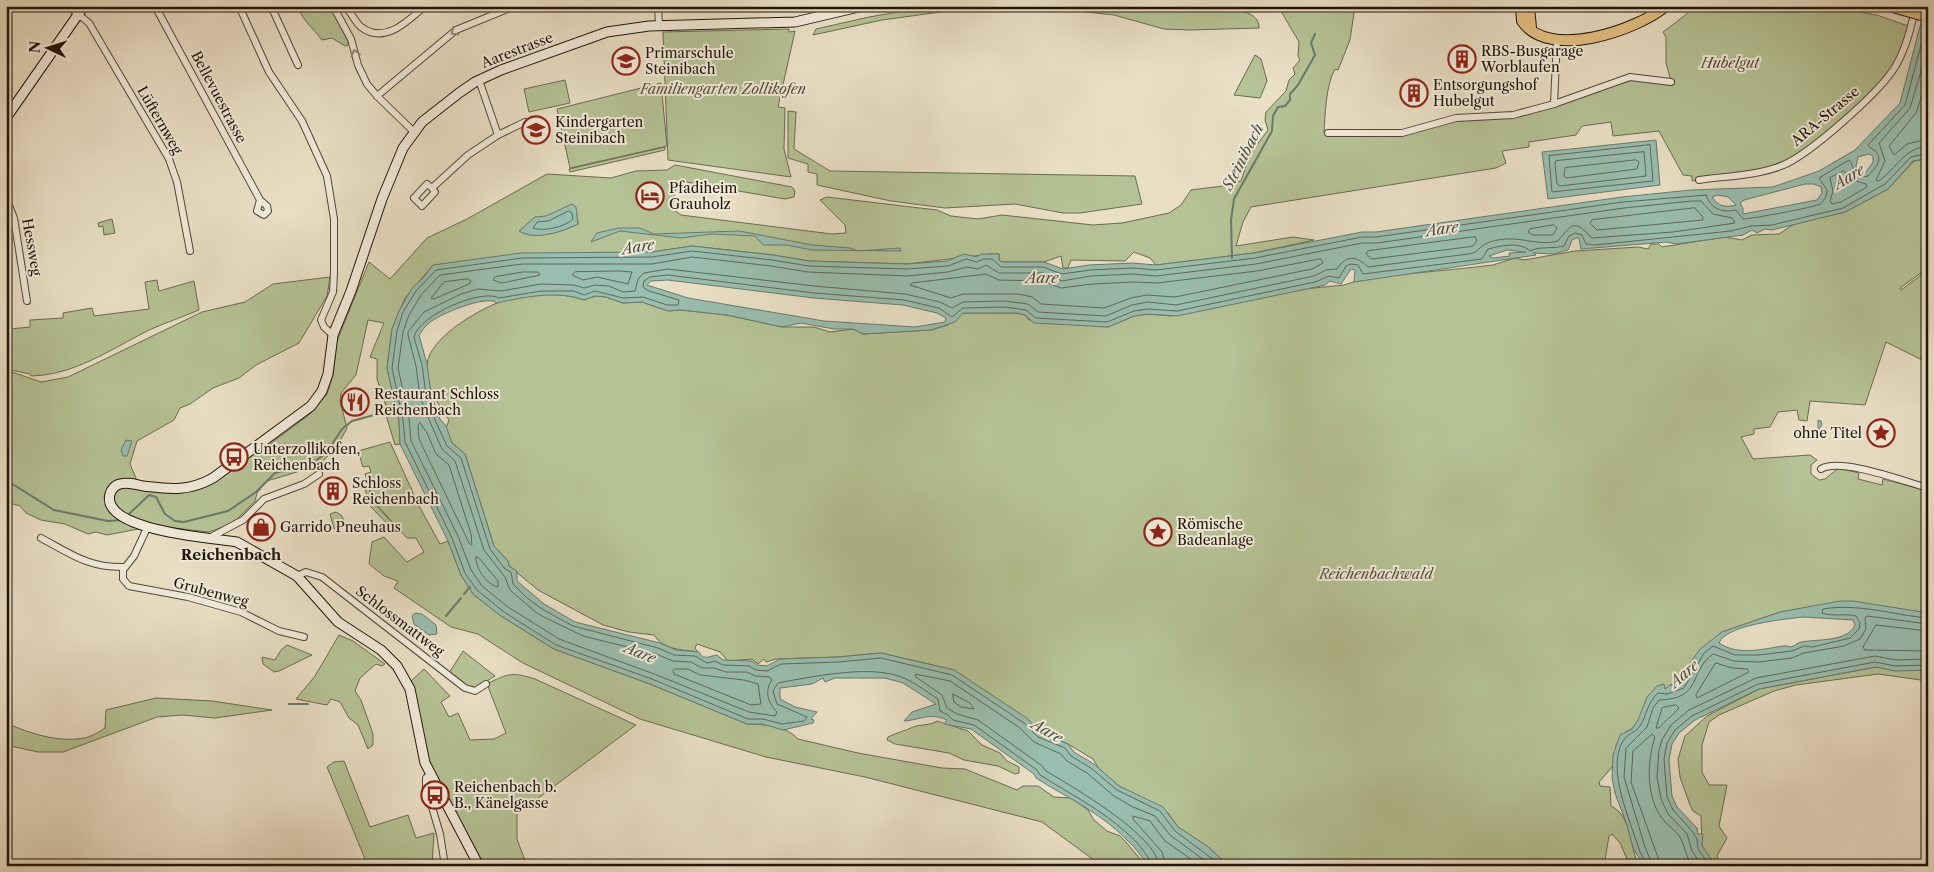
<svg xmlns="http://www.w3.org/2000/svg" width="1934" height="872" viewBox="0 0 1934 872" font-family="'Libre Caslon Text',serif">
<rect width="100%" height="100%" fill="#e9dfc5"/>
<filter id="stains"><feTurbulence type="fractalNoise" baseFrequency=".004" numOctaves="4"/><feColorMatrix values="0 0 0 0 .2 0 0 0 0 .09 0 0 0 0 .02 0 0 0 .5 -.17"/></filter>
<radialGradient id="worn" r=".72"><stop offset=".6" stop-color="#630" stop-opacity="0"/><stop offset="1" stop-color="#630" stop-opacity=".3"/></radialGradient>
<!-- green -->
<g fill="#b5c295" stroke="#6a6b4f" fill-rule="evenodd">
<path d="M297,6H330L348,41V45L345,46L332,38L322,40C313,28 303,21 297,6Z"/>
<path d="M933,6H1222C1234,10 1260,11 1259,28L1190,30L1164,29L1114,15L1077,11L993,9L948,11L882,20L813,35L816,29L869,17Z"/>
<path d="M1278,6H1355L1350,40L1338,70L1335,69C1326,84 1325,115 1324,133L1391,134L1439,121L1504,116L1630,77L1671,81L1666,63V37L1663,32L1696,7L1703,6H1789L1840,9L1877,15L1911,27L1894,68L1840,124L1800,155L1756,172L1692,181V176L1683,175L1659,131L1613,136L1611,122L1582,126L1576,135L1529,142V147L1502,151L1506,163L1496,168L1251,207L1243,222L1236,246L1293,237L1314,240L1254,253L1156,265L1150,258L1134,252L1125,261L1071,260L1068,268H1063L1061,256L1044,262H1002L999,260V254H991L907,264L809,261L773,255L692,246L652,252L561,254L433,265L405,298L392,329L387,368L399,421L400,444L395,445L386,415H389L377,379V359L370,357L384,323L368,320L356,375L341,393L340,401L347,428L339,443L320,465L267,481L257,493L255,501L232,524L209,532L154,526L107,535L96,532L88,534L65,524L41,520L26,513L20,506L6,502V370L41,382L68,377L202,312L245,302L273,284L330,277L327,296L299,343L256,365L239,378L213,388L190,404L180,408L174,420L137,441L130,464L136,478L134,488C204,501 211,485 264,445L266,447L310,414L327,394L333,375L337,341L369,262L390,279L427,238L467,219L547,174L611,178L636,171L667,170L675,165L792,187L795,191L794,197L785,199L686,182C672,188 674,195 674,210L681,215L832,234L846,233L845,225L820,200L827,197L937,210L951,216L978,219L1002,215L1093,225L1122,223L1169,213L1181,205L1191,190L1223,186L1241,181L1250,154L1268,130L1265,120L1266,112L1286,91L1289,80L1295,74L1293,68L1300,60L1298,56L1299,42ZM572,204L577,216L578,224C562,231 535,241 520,231L535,217H546Z"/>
<polygon points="789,29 789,32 795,31 778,107 785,108 784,149 791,177 668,160 663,32"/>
<polygon points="1255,55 1261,59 1267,81 1260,98 1234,95"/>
<polygon points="565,80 570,103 529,112 524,89"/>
<polygon points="661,83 667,146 570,168 557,109"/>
<polygon points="788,111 796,112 794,149 830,171 1135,176 1142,204 1080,213 1063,213 1015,204 945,208 891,201 817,185 817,174 808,172 808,164 788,158"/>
<polygon points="665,147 665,150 570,172 569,169"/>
<path d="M1928,155V268L1900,288L1901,290L1928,270V363L1886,342L1865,405L1810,401L1807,421L1799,420L1797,410L1778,412L1770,427L1754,429V434L1741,437L1753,459L1810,455L1817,460L1811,465V474L1819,480L1825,479C1842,465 1837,468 1859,473L1858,479L1882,485L1883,479L1928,491V613L1860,603L1780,612L1722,632L1700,650L1686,670L1681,684L1670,685L1666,689L1663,688V684L1632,729L1627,731L1616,745L1614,765L1599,782L1600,786L1610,787L1611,806C1633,817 1629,847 1639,866H1630L1620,843L1612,834L1609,836L1604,866H1229L1207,846L1178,827L1168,813L1119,786L1099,769L1093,759L1068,744L1040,733L1027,719L954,670L881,653L838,657L776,659L766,662L764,659L758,664L752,659L728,661L720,652L697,644L695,648L698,652C681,649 665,651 654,635L629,632L603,625L538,590L509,566L508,561L494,546L465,454L452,443L446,428L449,420C437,402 425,387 427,364C430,338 475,312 497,303C522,294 560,291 584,300L595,296L606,297L623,303L642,302L668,311L681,310L727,315L782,327H814L830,332L853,329L863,334L931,330L948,325L963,313H1017L1025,315L1029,320L1108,327L1134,316L1148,314L1172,316L1304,289L1344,285L1366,278L1467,268L1493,265L1515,258L1524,260L1575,251L1638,247L1648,249L1651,244H1659L1662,247L1725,237L1742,240L1752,235L1779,234L1794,224L1845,212L1888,189L1914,161L1925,159Z"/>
<polygon points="112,219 115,233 104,235 103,226 99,227 98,223"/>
<path d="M157,280L159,291L194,281L199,310C182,317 165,323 149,330C110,350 74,375 31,376L30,374L6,369V335H10V329L30,327V320L63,318V313L92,308L94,316L149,309L145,282Z"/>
<path d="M390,442L419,506L440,544L448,541L461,575L473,594L501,616L554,649L650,684L747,724C762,724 787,726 798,739L858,753L942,768L965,769L1017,790L1023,786H1038L1054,797L1071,798L1088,810L1094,820L1107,831L1120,836L1126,842L1146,866H1102L1042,822L865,777L766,757L640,719L523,663L478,634L451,627L394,588L398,581L384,576L369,564L372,542L384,537L407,562L424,552L416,538H407L375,503L365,474L371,472L369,466L363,467L358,451Z"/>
<polygon points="366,480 374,503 400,531 397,534 371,507 362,481"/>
<polygon points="336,512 341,515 344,520 341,525 334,529 330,514"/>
<polygon points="339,635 353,641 385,664 382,666 376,664 360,678 355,691 361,700 373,734 373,745 368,749 358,725 349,718 340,702 331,699 327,705 296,699 315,676"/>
<polygon points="287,645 312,655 279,671 274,672 263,664 262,657 275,660 281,650"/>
<path d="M463,651L495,676C470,691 472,692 449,673Z"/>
<path d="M1876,667C1893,671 1911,667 1928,672V681L1878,674L1796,685L1774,691L1719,715L1709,722L1702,745V772L1709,785H1727L1719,826L1727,838L1717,856L1721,866H1716L1702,846L1701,816L1693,811L1690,805L1680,777L1678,759L1685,736L1707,716L1759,689Z"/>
<path d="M424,669L450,696L441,702L449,717L458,713L470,740L494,739L506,733L487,684C508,673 513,672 535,679L636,725L517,814V839L527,866H483L428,762L411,681Z"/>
<path d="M156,698L212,701L272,710L215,718L183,715L157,717L63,752H38L6,745V723C29,733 58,743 84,738C91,737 99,732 105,728L106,710Z"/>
<path d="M937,721L968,731L982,745L1000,753L1007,761L1019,767V773L1015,774L998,766L964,760L949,753L895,744L887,740L888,737C896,733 905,731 913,727C921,724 929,726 937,721Z"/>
<polygon points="344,761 370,827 408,815 416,838 434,833 432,866 368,866 327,767 334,762"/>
</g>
<!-- water -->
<g fill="#99bdae" stroke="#69796c" fill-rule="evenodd">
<path d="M1928,6V155L1925,159L1913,161L1888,189L1845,212L1772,230L1765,229L1757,233L1752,230L1743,235L1676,244L1667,242L1581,249L1579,238H1576L1572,240L1568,250L1554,254L1533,253L1536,255L1354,282L1355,270L1351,269L1341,284L1330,281L1325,285L1316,287L1177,316L1148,314L1134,316L1108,327L1034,323L1025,315L1017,313H963L955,322L931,330L863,334L853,329H834L801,323L782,327L727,315L681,310L668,311L642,302L623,303L606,297L595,296L584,300C557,290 525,297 497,303C486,294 438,315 429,323C425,326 422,331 419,335L427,364L431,394L440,419L446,426L452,443L465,454L494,546L508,561L509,566L517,571V581L544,604L575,622L660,643L676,650L699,652C704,661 709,656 717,655L723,660L752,661L757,665L767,666L780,659L838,657L881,653L954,670L1028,719L1040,733L1068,744L1074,752L1094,764L1119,786L1163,807L1178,827L1207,846L1229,866H1149C1142,857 1135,847 1126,839C1101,813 1066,797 1036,778L1034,774L971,729L944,724L947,720C929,712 920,720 904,721L912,712L936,704L903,683L885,678H835L825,682L823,678L812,684L780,688V699L795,707L817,712L811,719L814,720L813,723L783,730L762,724H747L650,684L554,649L501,616L473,594L461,575L448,541L400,444L399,421L387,368L392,329L399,311L412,288L423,278L433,265L521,253L652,252L692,246L773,255L809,261L907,264L947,261L964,254L977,257L981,254H999V260L1002,262H1044L1063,269L1089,265L1132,263L1156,265L1254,253L1362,232H1376L1622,197L1691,190L1773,187L1819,171L1855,150L1900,103L1920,26ZM1869,154L1873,156V162L1866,172L1859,171L1856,166L1858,157ZM1805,184H1814L1821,187L1822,193L1817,200L1743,214V208L1740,203L1744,200ZM1718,195L1728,197L1736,205C1725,208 1718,206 1712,197ZM1507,250L1526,252L1509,253L1510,256L1493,258L1489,256ZM668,280L814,298L903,305L937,313L946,318L945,322L915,327L824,321L688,298L647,285L651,281Z"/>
<polygon points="1656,140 1660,185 1548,199 1542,152"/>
<path d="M572,204L576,207L578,224C561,232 536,241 519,231L535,217L546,216Z"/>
<polygon points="619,228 640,228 654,234 739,231 812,245 850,248 858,251 900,248 901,251 812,250 786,245 763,245 755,236 712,234 681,238 620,231 591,242 597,233"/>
<polygon points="1818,420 1821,421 1822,425 1819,429 1822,433 1820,439 1813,436 1818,429"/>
<polygon points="126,440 132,441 127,456 123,456 121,450"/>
<path d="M1840,601H1853L1928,613V670L1895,671L1876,667L1759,689L1695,720L1679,733L1672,744L1669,760L1672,796L1677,807L1697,828L1698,834H1703L1702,846L1716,866H1644L1633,848L1627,825L1615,793L1612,778L1613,755L1620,735L1632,729L1638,720L1647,697L1657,686L1664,684L1665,689L1670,685L1681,684L1684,672L1700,649L1722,632L1780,612ZM1803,617L1853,620L1855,625C1848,642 1817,639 1802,642C1798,642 1795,646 1791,647C1788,647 1786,645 1783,646C1763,649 1738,656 1719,643C1725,625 1785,619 1803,617Z"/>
<polygon points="415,613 422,614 436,625 437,634 429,635 414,624 412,616"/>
</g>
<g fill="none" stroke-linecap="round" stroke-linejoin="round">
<!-- shore -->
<g stroke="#5c685c" stroke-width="1">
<path d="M1928,48L1910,108L1879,143L1885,161L1876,180L1879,181C1897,168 1904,148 1928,146"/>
<polyline points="1928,78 1916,113 1889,146 1894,155 1907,144 1928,139"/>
<polygon points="1650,145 1653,181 1552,192 1549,156"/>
<polygon points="1644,152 1646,176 1560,186 1557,184 1555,164 1556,161"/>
<polygon points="1636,160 1639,162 1637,169 1566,178 1564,176 1565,168"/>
<polygon points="1844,171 1853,180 1866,184 1867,187 1841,202 1832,204 1830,201 1833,191 1830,178"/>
<path d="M1692,201H1701L1713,214L1732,218L1735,223L1673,232L1592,238C1575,221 1574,221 1558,241C1540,246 1525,238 1507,239C1501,239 1489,241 1484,245C1477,249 1478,253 1468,254L1368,267C1356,256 1347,254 1337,269L1326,270L1314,276L1176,305L1148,302L1132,305L1106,316L1038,312L1028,304L1005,301L963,302L952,308L940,302L905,294L814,286L668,269L644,273L638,279L635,291L623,292L609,286L595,285L584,288L574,285L541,284L501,291L478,289L461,294L424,312L408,332V335L416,366L420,397L430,422L442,449L455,461L484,550L505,577L510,590L538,614L583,636L656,654L673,661L691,662L702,668H714L726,672H747L755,676L770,677L772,680C764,691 768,703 777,712L775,716L749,712L654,674L559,639L508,607L482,586L471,570L458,536L411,441L409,418L398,368L403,332L409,315L421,295L440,275L522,264H652L692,257L771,266L808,272L907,276L948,272L967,267L978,269L986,265L999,273H1043L1062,281L1091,276L1133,274L1156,276L1256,264L1362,243H1377L1624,208Z"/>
<polygon points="1695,208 1703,217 1703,220 1597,230 1590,223 1592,220"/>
<path d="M569,211L572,213L573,219C565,227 543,232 533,228L537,222L548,221Z"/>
<polygon points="1554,225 1557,228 1553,235 1533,235 1528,232 1530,229"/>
<polygon points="1475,237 1477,241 1473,246 1467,247 1372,259 1366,254 1368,251"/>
<polygon points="1321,259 1323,263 1312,269 1175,297 1147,295 1131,298 1104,308 1041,304 1032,297 1018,294 963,294 951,298 910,285 912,283 986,274 999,280 1042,281 1061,288 1092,284 1134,282 1157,283 1257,271"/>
<polygon points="620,271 632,272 628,284 597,277 583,280 572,275 575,272"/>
<polygon points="523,272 538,272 540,275 502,283 493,280 495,277"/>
<polygon points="468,279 471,281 469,284 434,299 431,298 444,282"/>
<polygon points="420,423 427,433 436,454 449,465 471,534 472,545 469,543 419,439 418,426"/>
<path d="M476,557L479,558L498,581V587C487,585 475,568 476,557Z"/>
<polyline points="1928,631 1876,625 1863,647 1865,650 1928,651"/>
<polygon points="1716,663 1732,668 1747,669 1749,672 1697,698 1696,695"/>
<polygon points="675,669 688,669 700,675 744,680 758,684 761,704 751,705 674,674 673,671"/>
<polygon points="953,694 970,703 974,709 961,707 954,702"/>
<path d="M1676,705L1679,708C1673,716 1665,720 1659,728H1656L1662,708Z"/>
<path d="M1152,866L1151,861C1144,852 1137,841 1128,834C1102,810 1070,794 1040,775L1037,770L974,725L953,720L948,715L940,711L938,699C925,691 911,679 895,675C863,666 810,677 778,683L773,691L777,704L807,717L804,721L782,724L763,719H748L652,679L556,645L504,612L477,590L465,573L452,538L405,442L403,420L392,368L397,331L403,312L416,291L436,270L522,258L652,257L692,251L772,260L809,266L907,269L948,266L966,259L977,262L983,259H992L1001,267H1043L1062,274L1090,270L1133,268L1156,270L1255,258L1362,237H1376L1623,202L1706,195C1711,209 1722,213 1736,210L1743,219C1751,219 1816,207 1820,204C1825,200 1827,195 1827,190L1819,178L1849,160C1855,167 1853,180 1868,176C1873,170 1883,162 1877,153C1875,149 1870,149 1868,145L1905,105L1927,23"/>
<path d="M1159,866C1157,835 1071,786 1046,771L1041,765L978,720L957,714L947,708L942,695L916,677L915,674L950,681L974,697L1020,728L1034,742L1061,754L1067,761L1087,773L1114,796L1133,807L1155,816L1170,835L1212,866"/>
<polyline points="1166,866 1162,852 1133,819 1133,816 1150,821 1165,841 1201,866"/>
<path d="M1222,866L1175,831L1160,811L1117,790L1091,768L1071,756L1065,748L1038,737L1024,723L952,675L881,658L838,662L781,664L767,671L756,670L749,666L723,665L715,661L707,663L695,656L674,655L658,648L573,626L542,609L527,598L513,584L511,572L505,569L490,549L461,458L447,446L435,420L426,395L422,365L414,337C418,316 481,288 499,298L541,291H574L584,295L595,291L623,298L643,297L667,305H678L679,300L649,291L643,287L644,281L650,277L668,275L814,293L904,300L939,308L952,317L963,308L1005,307L1026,310L1036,318L1107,322L1134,311L1148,309L1177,311L1315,282L1329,276L1339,278L1346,266L1351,264L1358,265L1363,274L1482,259L1488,249C1501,246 1519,241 1530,251C1540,246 1553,249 1564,246L1569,236L1575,233L1582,235L1586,244L1595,245L1731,231L1751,226L1772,225L1843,208L1885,184L1911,157L1928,153"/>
<path d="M1647,866C1646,859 1640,855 1639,849C1630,820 1606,769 1623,741C1627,734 1635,733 1640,726C1647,715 1647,703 1658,693L1667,694L1684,688L1704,653L1713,646L1735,655H1759L1792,651L1804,646L1813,647L1850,638L1859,629L1860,623L1856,616C1844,613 1833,617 1822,613L1823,609C1858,603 1893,615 1928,618"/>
<path d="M1653,866L1645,847L1624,777L1626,748L1647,727L1653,708L1659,700C1703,699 1688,672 1713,654L1734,661L1759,662L1792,658L1804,653L1844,646L1860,639L1866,629L1865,618L1867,616L1928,624"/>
<path d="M1661,866L1631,782L1633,751L1652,734L1655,737C1647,761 1646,795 1661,817C1666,825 1675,829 1680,837C1685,846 1686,857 1692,866"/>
<polyline points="1702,866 1692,851 1687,834 1668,814 1661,799 1657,777 1659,750 1662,740 1671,725 1689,710 1756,678 1875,656 1896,660 1928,659"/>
<polyline points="1710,866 1698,849 1697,839 1692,831 1673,810 1667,797 1664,759 1667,743 1675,730 1692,716 1758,684 1875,662 1895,666 1928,665"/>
</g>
<!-- stream -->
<g stroke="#69796c" stroke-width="2">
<polyline points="1232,258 1231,220 1234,199 1272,131 1273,116 1278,107 1285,106 1290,100 1290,94 1298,85 1315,55 1311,43 1315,34"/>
<polyline points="6,480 54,510 108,521 123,520"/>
<polyline points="128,515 149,495 156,497 165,514 175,521 184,522 228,511 256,492 275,473 313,463 327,452 342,429 352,421 396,409"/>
<polyline points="464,594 470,587"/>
<polyline points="446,616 461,598"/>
<polyline points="289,704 308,704"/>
</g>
<!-- ferry -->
<polyline stroke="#4a4f43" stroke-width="1" stroke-dasharray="6 5" stroke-linecap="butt" points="395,400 431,394"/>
<!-- street casing -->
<g stroke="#524738" stroke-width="8">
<g id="street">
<polyline points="68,6 89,23 169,159 177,182 190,251"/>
<polyline points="155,6 260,200 267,206 268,211 264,215 257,211 260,200"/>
<polyline points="239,6 269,72 302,121 327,176 334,219 334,273 333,292 321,320 324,327 333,335"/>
<polyline points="271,6 298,65"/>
<polyline points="333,6 351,39 358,65 367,84 377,96 413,131"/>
<path d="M344,6C351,11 354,21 361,27C385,45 408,21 425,6"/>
<polyline points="658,6 659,25"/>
<polyline points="479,80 498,135 525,122"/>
<polyline points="377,96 456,30 515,6"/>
<polyline points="1554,104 1557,38"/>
<polyline points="1328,133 1402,133 1456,118 1513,115 1554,104 1630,77 1671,82"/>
<path d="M1699,180C1725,176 1755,176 1781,166C1808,156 1880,92 1895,67C1906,49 1911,27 1916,6"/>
<polyline points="432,188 435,192 422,206 414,198 427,184 432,188 468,155 498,135"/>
<polyline points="6,198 14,218 27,301"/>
<path d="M1821,469C1840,457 1906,482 1928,488"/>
<polyline points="147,528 134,556 123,570 123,579 129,586 188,597 241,612 279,631 304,637"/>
<polyline points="211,537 243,520 264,499 304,484 319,474"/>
<path d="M41,538C71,554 89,568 124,567"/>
<polyline points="297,576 306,572 322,577 465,688 475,691 486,684"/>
<polyline points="430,775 426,778 426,787 440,834 445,866"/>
</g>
</g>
<!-- secondary casing -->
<g stroke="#201409" stroke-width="11">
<g id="secondary">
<polyline points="6,118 84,6"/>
<path d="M479,866L425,763L410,689L397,666L381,650L338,622L297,576L237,542C214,538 100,531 110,494C111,490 115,485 120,484C127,482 135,484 143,486C170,489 188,492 213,478L311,406L322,391L328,374L333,335L351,291L382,199L403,148L422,122L459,93L475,82L501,70L607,32L649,26L795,22L863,6"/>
</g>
</g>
<!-- primary casing -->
<g stroke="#201409" stroke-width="12">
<g id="primary">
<path d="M1521,6L1522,21C1549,61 1637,30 1666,6"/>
<polyline points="1529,6 1531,28"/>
</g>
</g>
<!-- street -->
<use href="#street" stroke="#f1ead9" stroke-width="6"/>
<!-- secondary -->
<use href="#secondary" stroke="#f1ead9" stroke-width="9"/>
<!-- primary -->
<use href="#primary" stroke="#e4c082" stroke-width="10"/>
<!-- primary-bridge casing -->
<g stroke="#201409" stroke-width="12" stroke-linecap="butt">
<polyline id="primary-bridge" points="1889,6 1928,17"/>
</g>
<!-- primary-bridge -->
<use href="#primary-bridge" stroke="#e4c082" stroke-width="10"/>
</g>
<!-- one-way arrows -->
<defs><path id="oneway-chevron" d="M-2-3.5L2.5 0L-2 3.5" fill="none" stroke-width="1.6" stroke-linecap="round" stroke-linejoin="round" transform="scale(1.25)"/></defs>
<g stroke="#938a7b">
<use href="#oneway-chevron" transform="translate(454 32) rotate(146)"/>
<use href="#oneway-chevron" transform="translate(355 53) rotate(-105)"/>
</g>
<!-- icons -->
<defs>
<g id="building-ring" transform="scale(1.4375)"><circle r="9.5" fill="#f1ead9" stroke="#8f2418" stroke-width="1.5"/><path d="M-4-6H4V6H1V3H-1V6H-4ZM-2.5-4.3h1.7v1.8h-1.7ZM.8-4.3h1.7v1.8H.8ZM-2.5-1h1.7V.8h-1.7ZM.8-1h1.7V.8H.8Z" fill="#8f2418"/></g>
<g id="school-ring" transform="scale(1.4375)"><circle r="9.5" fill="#f1ead9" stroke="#8f2418" stroke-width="1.5"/><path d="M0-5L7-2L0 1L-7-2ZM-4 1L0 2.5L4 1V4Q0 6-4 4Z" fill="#8f2418"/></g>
<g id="hotel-ring" transform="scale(1.4375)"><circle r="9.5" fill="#f1ead9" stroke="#8f2418" stroke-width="1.5"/><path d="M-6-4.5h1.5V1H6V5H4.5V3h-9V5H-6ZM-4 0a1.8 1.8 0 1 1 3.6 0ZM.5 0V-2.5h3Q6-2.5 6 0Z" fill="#8f2418"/></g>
<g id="restaurant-ring" transform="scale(1.4375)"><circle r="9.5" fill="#f1ead9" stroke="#8f2418" stroke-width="1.5"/><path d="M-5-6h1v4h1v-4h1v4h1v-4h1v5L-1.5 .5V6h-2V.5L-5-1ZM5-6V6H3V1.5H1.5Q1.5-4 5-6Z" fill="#8f2418"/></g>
<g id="sight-ring" transform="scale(1.4375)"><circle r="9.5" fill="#f1ead9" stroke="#8f2418" stroke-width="1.5"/><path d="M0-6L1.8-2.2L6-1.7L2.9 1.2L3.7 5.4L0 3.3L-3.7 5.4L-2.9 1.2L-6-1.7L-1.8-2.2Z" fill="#8f2418"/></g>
<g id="bus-ring" transform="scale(1.4375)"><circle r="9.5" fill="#f1ead9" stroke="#8f2418" stroke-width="1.5"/><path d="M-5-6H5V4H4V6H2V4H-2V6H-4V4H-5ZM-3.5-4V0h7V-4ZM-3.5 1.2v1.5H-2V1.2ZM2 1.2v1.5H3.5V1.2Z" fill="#8f2418"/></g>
<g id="shop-ring" transform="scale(1.4375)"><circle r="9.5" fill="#f1ead9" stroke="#8f2418" stroke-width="1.5"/><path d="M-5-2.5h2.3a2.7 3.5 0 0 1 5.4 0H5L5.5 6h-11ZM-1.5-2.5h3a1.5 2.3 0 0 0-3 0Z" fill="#8f2418"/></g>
</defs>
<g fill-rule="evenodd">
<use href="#building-ring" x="1462" y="59"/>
<use href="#school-ring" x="626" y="61"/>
<use href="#building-ring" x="1414" y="93"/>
<use href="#school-ring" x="536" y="130"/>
<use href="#hotel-ring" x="650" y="196"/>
<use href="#restaurant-ring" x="355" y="402"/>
<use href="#sight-ring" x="1881" y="433"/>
<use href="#bus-ring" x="234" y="457"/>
<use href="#building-ring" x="333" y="491"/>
<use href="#shop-ring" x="261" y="527"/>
<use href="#sight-ring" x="1158" y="532"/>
<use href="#bus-ring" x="435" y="795"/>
</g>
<g text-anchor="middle" stroke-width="4" stroke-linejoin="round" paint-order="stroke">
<!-- street labels -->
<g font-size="14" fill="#201409" stroke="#f1ead9">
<text transform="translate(517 50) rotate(-21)" y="5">Aarestrasse</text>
<text transform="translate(219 97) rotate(62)" y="5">Bellevuestrasse</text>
<text transform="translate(1825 116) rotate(-40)" y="5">ARA-Strasse</text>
<text transform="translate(160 120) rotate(60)" y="5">Lüfternweg</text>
<text transform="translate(32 247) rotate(80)" y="5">Hessweg</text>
<text transform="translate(211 592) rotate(15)" y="5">Grubenweg</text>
<text transform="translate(400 621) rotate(37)" y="5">Schlossmattweg</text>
</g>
<!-- poi labels -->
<g font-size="14" fill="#201409" stroke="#f1ead9" text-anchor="start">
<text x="1481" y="56">RBS-Busgarage<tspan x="1481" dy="16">Worblaufen</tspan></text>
<text x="645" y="58">Primarschule<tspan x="645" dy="16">Steinibach</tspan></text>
<text x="1433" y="90">Entsorgungshof<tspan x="1433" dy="16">Hubelgut</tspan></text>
<text x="555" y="127">Kindergarten<tspan x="555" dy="16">Steinibach</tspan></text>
<text x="669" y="193">Pfadiheim<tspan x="669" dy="16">Grauholz</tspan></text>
<text x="374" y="399">Restaurant Schloss<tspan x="374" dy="16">Reichenbach</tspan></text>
<text x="1862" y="438" text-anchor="end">ohne Titel</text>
<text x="253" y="454">Unterzollikofen,<tspan x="253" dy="16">Reichenbach</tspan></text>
<text x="352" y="488">Schloss<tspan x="352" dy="16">Reichenbach</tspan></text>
<text x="1177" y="529">Römische<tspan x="1177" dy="16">Badeanlage</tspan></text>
<text x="280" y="532">Garrido Pneuhaus</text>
<text x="454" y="792">Reichenbach b.<tspan x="454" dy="16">B., Känelgasse</tspan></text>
</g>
<!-- park labels -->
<g font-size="14" font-style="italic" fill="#54513a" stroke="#f1ead9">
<text x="1730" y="68">Hubelgut</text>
<text x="723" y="94">Familiengarten Zollikofen</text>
<text x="1376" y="579">Reichenbachwald</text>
</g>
<!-- water labels -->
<g font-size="15" font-style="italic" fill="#4a4f43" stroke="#f1ead9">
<text transform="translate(1243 157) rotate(-63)" y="5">Steinibach</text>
<text transform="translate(1849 177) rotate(-31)" y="5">Aare</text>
<text transform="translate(1442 229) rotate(-8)" y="5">Aare</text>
<text transform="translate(638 247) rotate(-9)" y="5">Aare</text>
<text x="1042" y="283">Aare</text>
<text transform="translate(640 653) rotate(22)" y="5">Aare</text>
<text transform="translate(1684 674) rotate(-41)" y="5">Aare</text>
<text transform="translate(1047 731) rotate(30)" y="5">Aare</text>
</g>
<!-- neighbourhood labels -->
<g font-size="15" font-weight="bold" fill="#201409" stroke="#f1ead9">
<text x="231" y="560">Reichenbach</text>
</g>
</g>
<!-- margin -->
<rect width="1934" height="872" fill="none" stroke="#e9dfc5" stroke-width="25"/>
<rect x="8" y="8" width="1919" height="857" fill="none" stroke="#201409" stroke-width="2.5"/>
<rect x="12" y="12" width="1909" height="847" fill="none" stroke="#201409"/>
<!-- north arrow -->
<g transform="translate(48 48) rotate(274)" stroke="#f1ead9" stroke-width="4" paint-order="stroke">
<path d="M0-4L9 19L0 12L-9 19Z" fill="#201409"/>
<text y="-8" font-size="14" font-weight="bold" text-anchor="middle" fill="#201409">N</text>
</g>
<rect width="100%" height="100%" filter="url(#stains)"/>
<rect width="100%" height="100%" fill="url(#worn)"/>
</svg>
